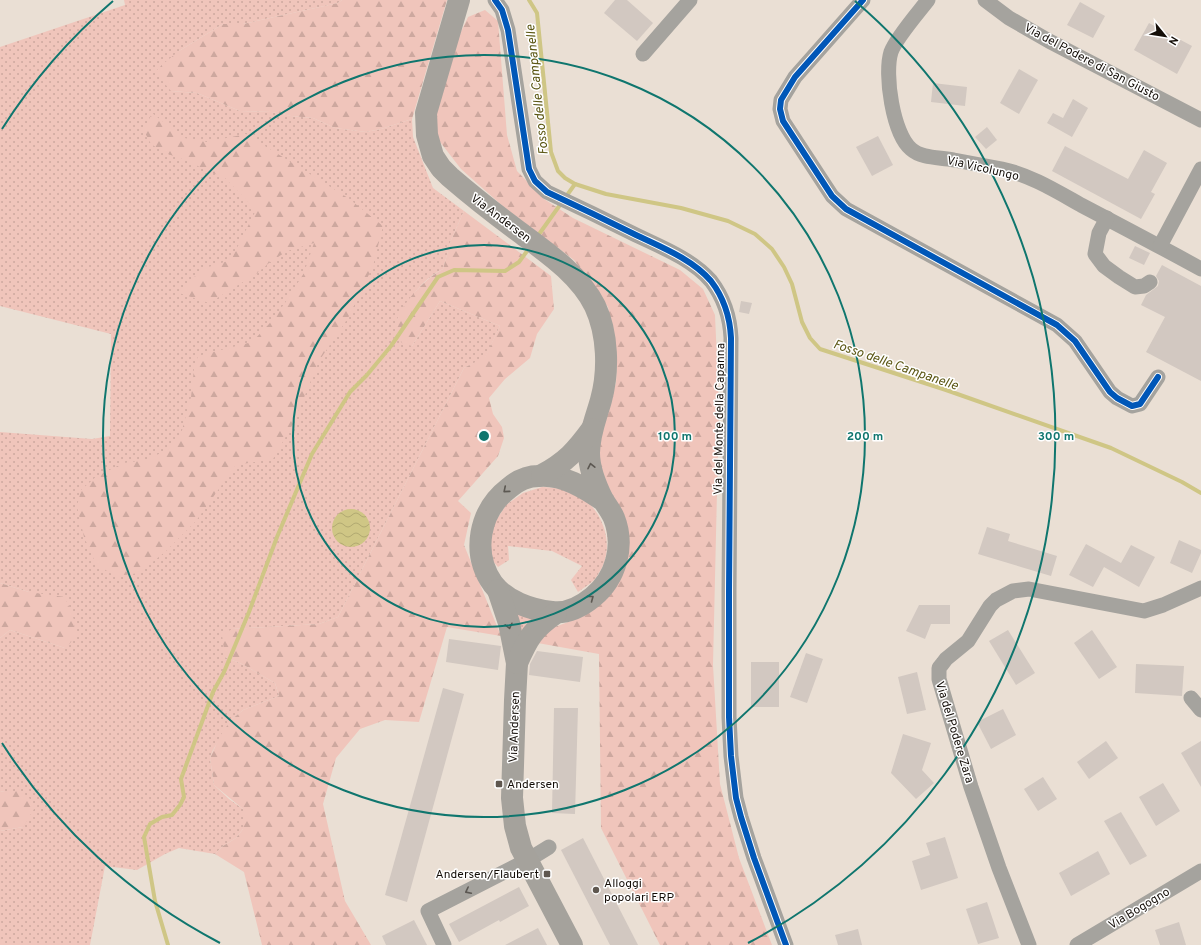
<svg xmlns="http://www.w3.org/2000/svg" width="1201" height="945" viewBox="0 0 1201 945" font-family="Overpass,sans-serif">
<defs>
<pattern id="grass-dots" width="8" height="8" patternUnits="userSpaceOnUse"><rect width="8" height="8" fill="#f0c5bb"/><path d="M2 2h.1M6 6h.1" fill="none" stroke="#cda89f" stroke-width="1.8" stroke-linecap="round"/></pattern>
<pattern id="forest-firs" width="22" height="20" patternUnits="userSpaceOnUse"><rect width="22" height="20" fill="#f0c5bb"/><path d="M5 1l3.5 6h-7zM16 11l3.5 6h-7z" fill="#cda89f"/></pattern>
<pattern id="water-waves" width="16" height="10" patternUnits="userSpaceOnUse"><rect width="16" height="10" fill="#cfc685"/><path d="M0 5q4-4 8 0t8 0" fill="none" stroke="#b1a971"/></pattern>
</defs>
<rect width="100%" height="100%" fill="#eadfd4"/>
<!-- grass -->
<g fill="url(#grass-dots)">
<path d="M124,0H342L338,3L243,24H223L179,51L171,91L197,93L240,111L272,112L291,116L313,118L335,128L366,132L381,129L412,119L413,137L433,188L464,211L451,240L443,269C422,279 408,300 397,320L412,346L440,301L500,326L485,358L464,368L338,617L319,624L232,629L225,657L242,664L275,683L279,696L243,710L231,720L213,750L210,758L214,785L229,799L243,809V829L236,838L223,846L215,854L179,848L165,854L137,870L105,866L90,945H0V831L23,827L5,791L0,792V638L10,630L65,648L29,592L0,583V432L92,439L110,436L111,334L0,306V47L125,5Z"/>
<path d="M542,487C555,488 568,488 580,496C604,511 615,547 600,571C598,574 596,579 593,581C589,585 583,588 578,592L571,580L582,566L552,551L508,546L509,560L498,567L492,560L490,541L495,522L506,505L523,493Z"/>
<polygon points="511,607 537,616 520,638"/>
</g>
<!-- forest -->
<g fill="url(#forest-firs)">
<polygon points="342,0 447,0 412,119 381,129 366,132 335,128 313,118 291,116 272,112 240,111 197,93 171,91 155,72 163,64 179,51 223,24 243,24 338,3"/>
<polygon points="485,10 498,21 507,135 517,171 544,199 573,218 680,270 703,289 715,315 719,405 713,665 720,784 739,858 772,945 660,945 601,828 599,654 532,642 541,632 571,621 590,611 614,585 598,470 597,441 616,383 617,358 608,307 574,260 506,209 461,169 437,138 435,115 459,36 468,17"/>
<polygon points="152,113 184,138 207,142 246,134 348,198 383,226 373,266 348,318 319,361 294,422 273,459 236,465 196,521 165,552 139,573 115,576 96,564 84,537 77,506 81,490 97,476 124,463 146,460 163,452 181,434 191,397 194,369 198,356 252,342 269,324 285,303 304,273 314,243 287,251 269,263 256,274 209,303 179,293 202,269 231,260 256,210 225,178 203,169 191,162 165,153 151,144 144,131"/>
<path d="M464,211L551,276L554,309L537,334L530,358L505,379L489,398L493,414L502,427L504,438L498,456L458,501L471,513L464,545L501,636L447,627L419,722L385,720L360,729L336,758L323,804L345,901L371,945H262L244,872L215,854L223,846L236,838L243,829V809L214,785L210,758L220,736L231,720L243,710L279,696L275,683L242,664L225,657L222,635L232,629L319,624L338,617L464,368L485,357L500,326L440,301L412,346L402,343L396,336C397,331 396,325 397,320C403,302 427,277 443,269L451,240Z"/>
<polygon points="0,583 29,592 65,597 74,620 76,637 65,648 10,630 0,638"/>
<polygon points="5,791 21,791 30,799 34,809 23,827 0,831 0,792"/>
</g>
<!-- water -->
<circle fill="url(#water-waves)" cx="351" cy="528" r="19"/>
<g fill="none" stroke-linecap="round" stroke-linejoin="round">
<!-- stream -->
<g stroke="#cfc685" stroke-width="4">
<polyline points="529,0 537,13 551,152 558,171 565,178 575,184 606,194 681,208 728,221 755,234 772,249 784,267 792,284 802,322 810,338 820,349 946,390 1111,448 1182,482 1201,493"/>
<polyline points="537,237 575,184"/>
<polyline points="168,945 155,901 144,837 150,824 162,817 172,815 180,805 184,797 181,779 213,692 224,672 249,612 277,537 312,454 350,392 367,375 391,346 438,277 454,270 505,271 519,262 530,247"/>
</g>
</g>
<!-- building -->
<g fill="#d2c8c1">
<polygon points="615,0 627,0 653,23 637,41 604,13"/>
<polygon points="1080,2 1105,16 1093,38 1067,25"/>
<polygon points="1149,23 1192,46 1177,74 1134,50"/>
<polygon points="1019,69 1038,80 1019,114 1000,103"/>
<polygon points="933,83 967,87 965,106 931,102"/>
<polygon points="1073,99 1088,108 1072,137 1047,123 1053,113 1063,118"/>
<polygon points="987,127 997,140 986,149 975,137"/>
<polygon points="878,136 893,165 872,176 856,147"/>
<polygon points="1065,146 1128,179 1144,150 1167,163 1151,192 1155,194 1141,219 1052,171"/>
<polygon points="1135,246 1150,253 1144,265 1129,258"/>
<polygon points="1162,265 1201,286 1201,381 1146,352 1165,317 1141,305 1146,295 1158,286 1159,281 1156,276"/>
<polygon points="741,301 752,303 749,314 739,312"/>
<polygon points="987,527 1010,534 1008,541 1057,556 1051,576 978,554"/>
<polygon points="1179,540 1201,550 1201,553 1192,573 1170,563"/>
<polygon points="1086,544 1121,563 1131,545 1155,557 1139,587 1104,567 1093,587 1069,575"/>
<polygon points="919,605 950,605 950,624 931,624 925,639 906,631"/>
<polygon points="1008,630 1035,673 1016,685 989,641"/>
<polygon points="1092,630 1117,667 1099,679 1074,643"/>
<polygon points="449,639 501,646 498,670 446,662"/>
<polygon points="537,651 583,657 580,682 529,675 530,664"/>
<polygon points="806,653 823,659 807,703 790,697"/>
<rect x="751" y="662" width="28" height="45"/>
<polygon points="1136,664 1184,666 1182,696 1135,693"/>
<polygon points="917,672 926,710 907,714 898,677"/>
<polygon points="443,688 464,694 407,902 385,895"/>
<polygon points="554,708 578,708 575,814 552,813"/>
<polygon points="1003,709 1016,735 991,749 977,722"/>
<polygon points="903,734 931,743 922,770 934,783 916,799 891,773"/>
<polygon points="1106,741 1118,758 1089,779 1077,762"/>
<polygon points="1201,741 1201,787 1181,753"/>
<polygon points="1043,777 1057,799 1038,811 1024,789"/>
<polygon points="1163,783 1180,811 1156,826 1139,797"/>
<polygon points="1121,812 1147,856 1130,865 1104,821"/>
<polygon points="945,837 958,878 921,890 912,861 930,855 926,843"/>
<polygon points="583,838 638,945 610,945 561,850"/>
<polygon points="1098,851 1110,874 1071,896 1059,873"/>
<polygon points="519,887 529,906 500,922 499,920 459,942 449,924"/>
<polygon points="987,902 999,938 978,944 966,909"/>
<polygon points="414,920 427,945 386,945 382,936"/>
<polygon points="1179,922 1186,945 1160,945 1155,930"/>
<polygon points="538,928 547,945 505,945"/>
<polygon points="858,929 862,945 838,945 835,935"/>
</g>
<g fill="none" stroke-linecap="round" stroke-linejoin="round">
<!-- street -->
<g stroke="#a5a39e" stroke-width="15">
<path d="M495,0L502,10L508,30L529,169L535,181L547,192C577,206 606,220 636,235C661,247 692,259 711,281C724,298 730,317 731,338L729,592V717L731,756L736,798L741,817L754,858L786,945"/>
<polyline points="863,0 795,77 781,100 780,109 783,121 832,196 846,209 1057,325 1075,341 1110,392 1117,398 1132,406 1140,404 1158,377"/>
<path d="M928,0C918,13 896,38 891,52C884,74 893,134 911,149C922,159 941,157 954,160C970,163 986,166 1002,169C1030,175 1056,191 1081,205C1121,226 1161,247 1201,269"/>
<polyline points="985,0 1009,18 1049,41 1201,120"/>
<polyline points="643,54 690,0"/>
<polyline points="1107,218 1099,233 1095,254 1104,266 1119,277 1135,287 1144,286 1150,282"/>
<polyline points="1160,246 1201,169"/>
<polyline points="1191,698 1201,710"/>
<polyline points="444,945 428,911 528,860 549,847"/>
<polyline points="1029,945 999,868 971,787 939,679 939,668 943,663 946,659 968,641 990,606 996,600 1013,591 1029,589 1144,611 1163,605 1201,588"/>
<polyline points="1077,945 1201,871"/>
</g>
<!-- secondary -->
<g stroke="#a5a29c" stroke-width="22">
<path d="M459,0L426,113L427,135L433,156L441,168L450,177C472,196 495,214 518,231C546,252 579,274 595,306C608,334 609,371 601,400C596,418 589,434 589,453C589,469 596,486 603,500C607,506 611,511 614,518C625,546 616,578 593,597C582,606 567,614 552,612C531,610 506,601 493,584C471,553 479,511 509,488C517,481 528,476 539,476C563,474 585,488 604,501"/>
<path d="M542,475C566,462 576,451 592,429"/>
<polyline points="498,590 509,623 517,663 515,700 512,798 515,826 521,848 572,945"/>
<path d="M517,663C528,638 533,629 556,613"/>
</g>
<!-- cycleway casing -->
<g stroke="#fff" stroke-width="8">
<g id="cycleway">
<path d="M495,0L502,10L508,30L529,169L535,181L547,192C577,206 606,220 636,235C661,247 692,259 711,281C724,298 730,317 731,338L729,592V717L731,756L736,798L741,817L754,858L786,945"/>
<polyline points="863,0 795,77 781,100 780,109 783,121 832,196 846,209 1057,325 1075,341 1110,392 1117,398 1132,406 1140,404 1158,377"/>
</g>
</g>
<!-- cycleway -->
<use href="#cycleway" stroke="#0057b8" stroke-width="6"/>
</g>
<!-- one-way arrows -->
<defs><path id="oneway-chevron" d="M-2-3.5L2.5 0L-2 3.5" fill="none" stroke-width="1.6" stroke-linecap="round" stroke-linejoin="round"/></defs>
<g stroke="#5c5852">
<use href="#oneway-chevron" transform="translate(591 466) rotate(-102)"/>
<use href="#oneway-chevron" transform="translate(506 490) rotate(140)"/>
<use href="#oneway-chevron" transform="translate(591 598) rotate(-37)"/>
<use href="#oneway-chevron" transform="translate(509 626) rotate(76)"/>
</g>
<use stroke="#5c5853" href="#oneway-chevron" transform="translate(468 891) rotate(153)"/>
<!-- distance rings -->
<g fill="none" stroke="#0f766e" stroke-width="2">
<circle cx="484" cy="436" r="191"/>
<circle cx="484" cy="436" r="381"/>
<path d="M220 943A572 572 0 0 1 2 743M2 129A572 572 0 0 1 113 1M855 1A572 572 0 0 1 748 943"/>
</g>
<!-- markers -->
<g fill="#5f574f" stroke="#fff" stroke-width="1.5">
<rect x="495" y="780" width="8" height="8" rx="2"/>
<rect x="543" y="870" width="8" height="8" rx="2"/>
<circle cx="596" cy="890" r="4"/>
</g>
<g text-anchor="middle" stroke-width="3" stroke-linejoin="round" paint-order="stroke">
<!-- street labels -->
<g font-size="12" fill="#140e08" stroke="#fff">
<text transform="translate(1092 62) rotate(28)" y="4">Via del Podere di San Giusto</text>
<text transform="translate(983 168) rotate(13)" y="4">Via Vicolungo</text>
<text transform="translate(501 218) rotate(37)" y="4">Via Andersen</text>
<text transform="translate(719 419) rotate(-89)" y="4">Via del Monte della Capanna</text>
<text transform="translate(514 727) rotate(-88)" y="4">Via Andersen</text>
<text transform="translate(955 732) rotate(73)" y="4">Via del Podere Zara</text>
<text transform="translate(1139 908) rotate(-31)" y="4">Via Bogogno</text>
</g>
<!-- poi labels -->
<g font-size="12" fill="#140e08" stroke="#fff" text-anchor="start">
<text x="507" y="788">Andersen</text>
<text x="539" y="878" text-anchor="end">Andersen/Flaubert</text>
<text x="604" y="887">Alloggi<tspan x="604" dy="14">popolari ERP</tspan></text>
</g>
<!-- water labels -->
<g font-size="13" font-style="italic" fill="#5b5613" stroke="#fff">
<text transform="translate(536 90) rotate(-96)" y="5">Fosso delle Campanelle</text>
<text transform="translate(896 364) rotate(19)" y="5">Fosso delle Campanelle</text>
</g>
</g>
<circle cx="484" cy="436" r="6" fill="#0f766e" stroke="#fff" stroke-width="2"/>
<g font-size="12" text-anchor="middle" font-weight="bold" fill="#0f766e" stroke="#fff" stroke-width="3" stroke-linejoin="round" paint-order="stroke">
<text x="675" y="440">100 m</text>
<text x="865" y="440">200 m</text>
<text x="1056" y="440">300 m</text>
</g>
<!-- north arrow -->
<g transform="translate(1165 36) rotate(120)" stroke="#ffffff" stroke-width="3" paint-order="stroke">
<path d="M0-3L7 15L0 10L-7 15Z" fill="#140e08"/>
<text y="-6" font-size="11" font-weight="bold" text-anchor="middle" fill="#140e08">N</text>
</g>
</svg>
